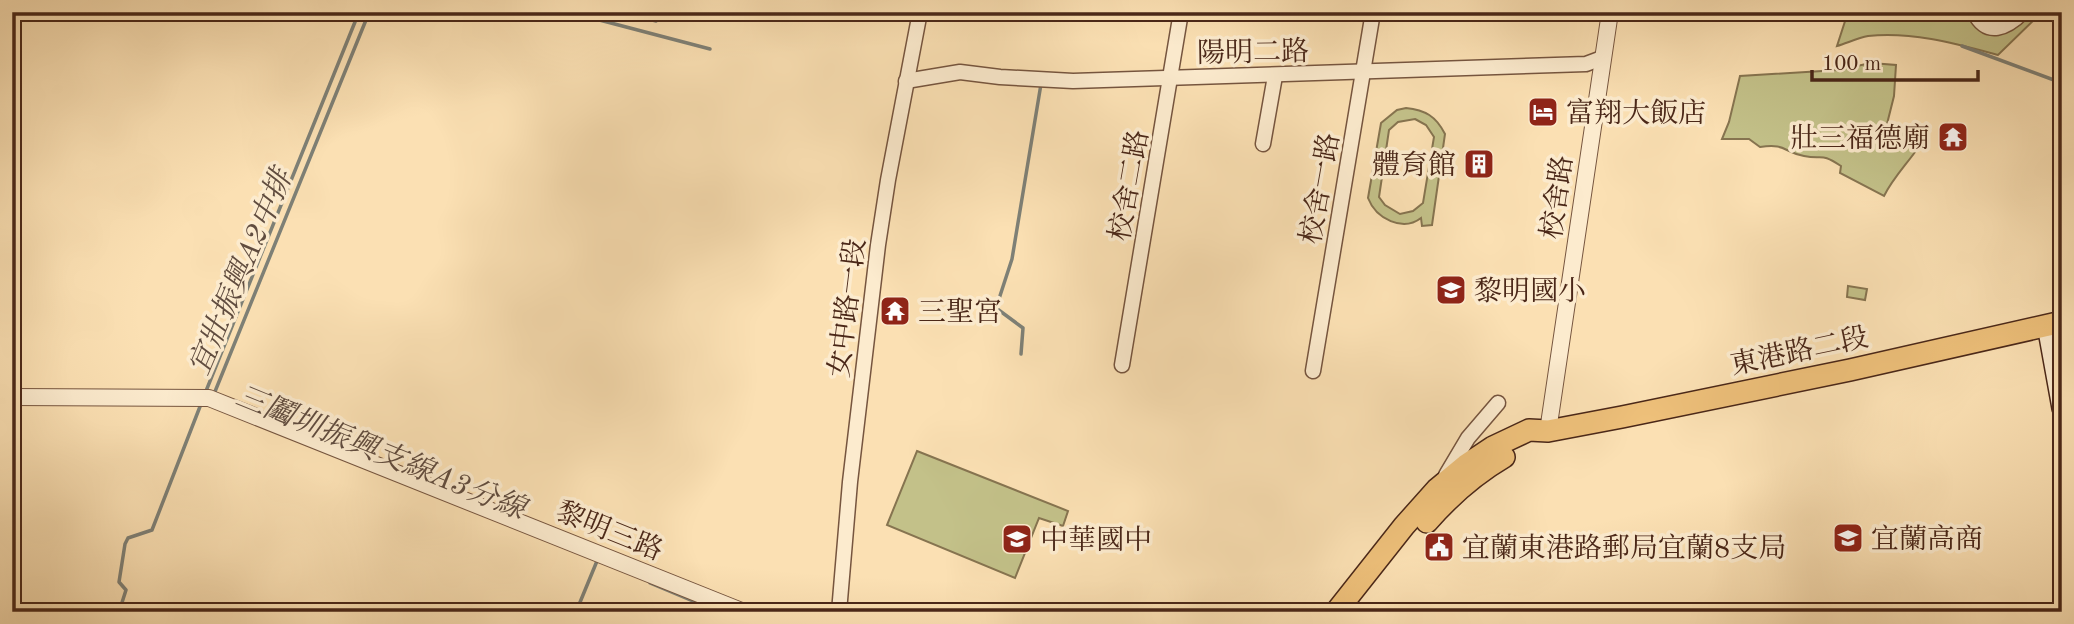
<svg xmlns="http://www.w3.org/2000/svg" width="2074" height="624" viewBox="0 0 2074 624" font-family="'Old Standard TT','Noto Serif TC',serif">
<rect width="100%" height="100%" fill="#fbe0b3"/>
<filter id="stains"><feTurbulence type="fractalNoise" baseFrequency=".00286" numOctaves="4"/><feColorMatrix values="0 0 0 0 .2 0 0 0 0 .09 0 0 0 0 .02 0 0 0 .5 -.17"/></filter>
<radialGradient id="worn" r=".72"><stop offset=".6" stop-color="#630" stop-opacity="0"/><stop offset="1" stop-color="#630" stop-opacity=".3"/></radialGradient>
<!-- green -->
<g fill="#c3c189" stroke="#867450" stroke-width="2" fill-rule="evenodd">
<path d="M1848,12H2042L1998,55C1957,44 1911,31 1868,36C1858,38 1847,43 1837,46Z"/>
<path d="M1871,63L1896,65L1894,96L1887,124L1916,136L1918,148C1906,165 1893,178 1884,196L1840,173L1841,166C1820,152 1824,160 1804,156C1783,152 1786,143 1760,147L1749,139H1722L1729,122L1740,76L1838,70Z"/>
<path d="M1406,108C1425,110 1436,116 1445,134L1432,225L1422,226L1421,218C1403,232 1376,219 1368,198L1381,123L1397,110ZM1415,119L1426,125L1434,137L1423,203L1413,211L1400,214L1385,205L1379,197L1389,130L1398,122Z"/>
<polygon points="1848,286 1867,289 1865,300 1847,297"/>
<polygon points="917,451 1068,511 1063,526 1039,518 1015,578 887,525"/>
</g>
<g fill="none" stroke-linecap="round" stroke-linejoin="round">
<!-- stream -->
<g stroke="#7e8076" stroke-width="3.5">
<polyline points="569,12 710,49"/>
<polyline points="625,12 656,21"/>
<polyline points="378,14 382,12"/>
<polyline points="1962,46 2062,83"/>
<polyline points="1021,354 1023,328 996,308 1012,259 1041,84"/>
<polyline points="206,391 357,17"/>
<polyline points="214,394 366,20"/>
<polyline points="650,583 719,612"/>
<polyline points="119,612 126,590 119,582 125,544 128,538 152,530 201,404"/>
<polyline points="576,612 597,561"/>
</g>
<!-- minor casing -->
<g stroke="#76553f" stroke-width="17">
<g id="minor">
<path d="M1974,12C1987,38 2007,28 2023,12"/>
<polyline points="906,81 960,72 1000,77 1073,81 1586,64 1602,58"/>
<polyline points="1263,144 1275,76"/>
<polyline points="1122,365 1181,12"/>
<polyline points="1313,371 1373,12"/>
<polyline points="1446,475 1468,438 1498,403"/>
<polyline points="839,612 850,482 878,245 888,180 920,12"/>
</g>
</g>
<!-- tertiary casing -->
<g stroke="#76553f" stroke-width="18">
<g id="tertiary">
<polyline points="12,397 209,398 744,612"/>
<polyline points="1548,431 1610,12"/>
</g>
</g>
<!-- secondary casing -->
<g stroke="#4a2718" stroke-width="22">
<polyline id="secondary" points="2047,325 2062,408"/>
</g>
<!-- primary casing -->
<g stroke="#4a2718" stroke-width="24">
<g id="primary">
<path d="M1427,522C1449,497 1475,474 1504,457"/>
<polyline points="1336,612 1404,526 1437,489 1466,465 1493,447 1529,430 1548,431 1622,417 1850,370 2062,322"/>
</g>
</g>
<!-- minor -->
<use href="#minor" stroke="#fcebce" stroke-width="14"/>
<!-- tertiary -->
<use href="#tertiary" stroke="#fcebce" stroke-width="16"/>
<!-- secondary -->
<use href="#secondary" stroke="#fcebce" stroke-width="19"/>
<!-- primary -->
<use href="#primary" stroke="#eec07a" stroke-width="21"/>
</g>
<!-- icons -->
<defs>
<g id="hotel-square" transform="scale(1.575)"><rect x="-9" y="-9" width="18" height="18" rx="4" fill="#8f2418" stroke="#fcebce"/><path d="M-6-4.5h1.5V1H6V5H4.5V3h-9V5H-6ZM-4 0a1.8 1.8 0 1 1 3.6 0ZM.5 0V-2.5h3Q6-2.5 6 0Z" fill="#fff"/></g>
<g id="temple-square" transform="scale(1.575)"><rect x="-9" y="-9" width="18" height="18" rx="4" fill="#8f2418" stroke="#fcebce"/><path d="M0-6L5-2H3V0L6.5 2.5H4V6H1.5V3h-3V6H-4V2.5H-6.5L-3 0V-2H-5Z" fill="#fff"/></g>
<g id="building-square" transform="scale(1.575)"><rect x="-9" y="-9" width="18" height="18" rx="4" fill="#8f2418" stroke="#fcebce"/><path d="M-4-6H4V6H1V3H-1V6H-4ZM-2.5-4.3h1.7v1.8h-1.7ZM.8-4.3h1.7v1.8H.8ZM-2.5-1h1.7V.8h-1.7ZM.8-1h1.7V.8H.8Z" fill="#fff"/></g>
<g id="school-square" transform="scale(1.575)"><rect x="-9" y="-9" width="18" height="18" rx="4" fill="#8f2418" stroke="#fcebce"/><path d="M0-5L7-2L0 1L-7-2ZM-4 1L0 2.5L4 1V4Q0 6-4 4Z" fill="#fff"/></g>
<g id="civic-square" transform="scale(1.575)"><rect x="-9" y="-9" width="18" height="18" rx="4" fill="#8f2418" stroke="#fcebce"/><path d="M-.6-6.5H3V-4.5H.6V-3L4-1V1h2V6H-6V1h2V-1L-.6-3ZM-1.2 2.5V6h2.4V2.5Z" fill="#fff"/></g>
</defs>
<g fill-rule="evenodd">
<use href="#hotel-square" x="1543" y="112"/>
<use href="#temple-square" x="1953" y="137"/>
<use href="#building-square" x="1479" y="164"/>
<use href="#school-square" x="1451" y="290"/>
<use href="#temple-square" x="895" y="311"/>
<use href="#school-square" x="1848" y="538"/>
<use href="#school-square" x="1017" y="539"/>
<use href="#civic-square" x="1439" y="547"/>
</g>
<g text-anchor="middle" stroke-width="7" stroke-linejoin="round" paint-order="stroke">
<!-- street labels -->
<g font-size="28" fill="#4a2718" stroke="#fcebce">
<text transform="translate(1253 51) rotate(-1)" y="10">陽明二路</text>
<text transform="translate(1128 185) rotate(-80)" y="10">校舍二路</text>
<text transform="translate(1319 188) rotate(-80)" y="10">校舍一路</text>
<text transform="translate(1556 197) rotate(-82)" y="10">校舍路</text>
<text transform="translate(846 308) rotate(-83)" y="10">女中路一段</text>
<text transform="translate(1799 350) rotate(-12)" y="10">東港路二段</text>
<text transform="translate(610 530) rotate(22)" y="10">黎明三路</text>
</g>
<!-- poi labels -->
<g font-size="28" fill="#4a2718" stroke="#fcebce" text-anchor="start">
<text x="1566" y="122">富翔大飯店</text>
<text x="1930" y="147" text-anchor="end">壯三福德廟</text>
<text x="1456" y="174" text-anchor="end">體育館</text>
<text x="1474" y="300">黎明國小</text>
<text x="918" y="321">三聖宮</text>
<text x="1871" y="548">宜蘭高商</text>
<text x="1040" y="549">中華國中</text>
<text x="1462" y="557">宜蘭東港路郵局宜蘭8支局</text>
</g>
<!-- water labels -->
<g font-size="30" font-style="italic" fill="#604c3f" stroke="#fcebce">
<text transform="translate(240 272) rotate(-67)" y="10">宜壯振興A2中排</text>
<text transform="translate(381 452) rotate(22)" y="10">三鬮圳振興支線A3分線</text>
</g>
</g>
<!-- margin -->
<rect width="2074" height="624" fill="none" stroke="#fbe0b3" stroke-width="42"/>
<rect x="14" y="14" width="2046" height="596" fill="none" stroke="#4a2718" stroke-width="3.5"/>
<rect x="21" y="21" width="2032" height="582" fill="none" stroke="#4a2718" stroke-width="2"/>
<!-- scale -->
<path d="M1812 70v10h166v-10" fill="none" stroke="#4a2718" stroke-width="3.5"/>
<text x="1822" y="70" font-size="21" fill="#4a2718" stroke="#fcebce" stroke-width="5" paint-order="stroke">100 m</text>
<rect width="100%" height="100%" filter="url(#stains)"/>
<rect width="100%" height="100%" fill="url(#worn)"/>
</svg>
